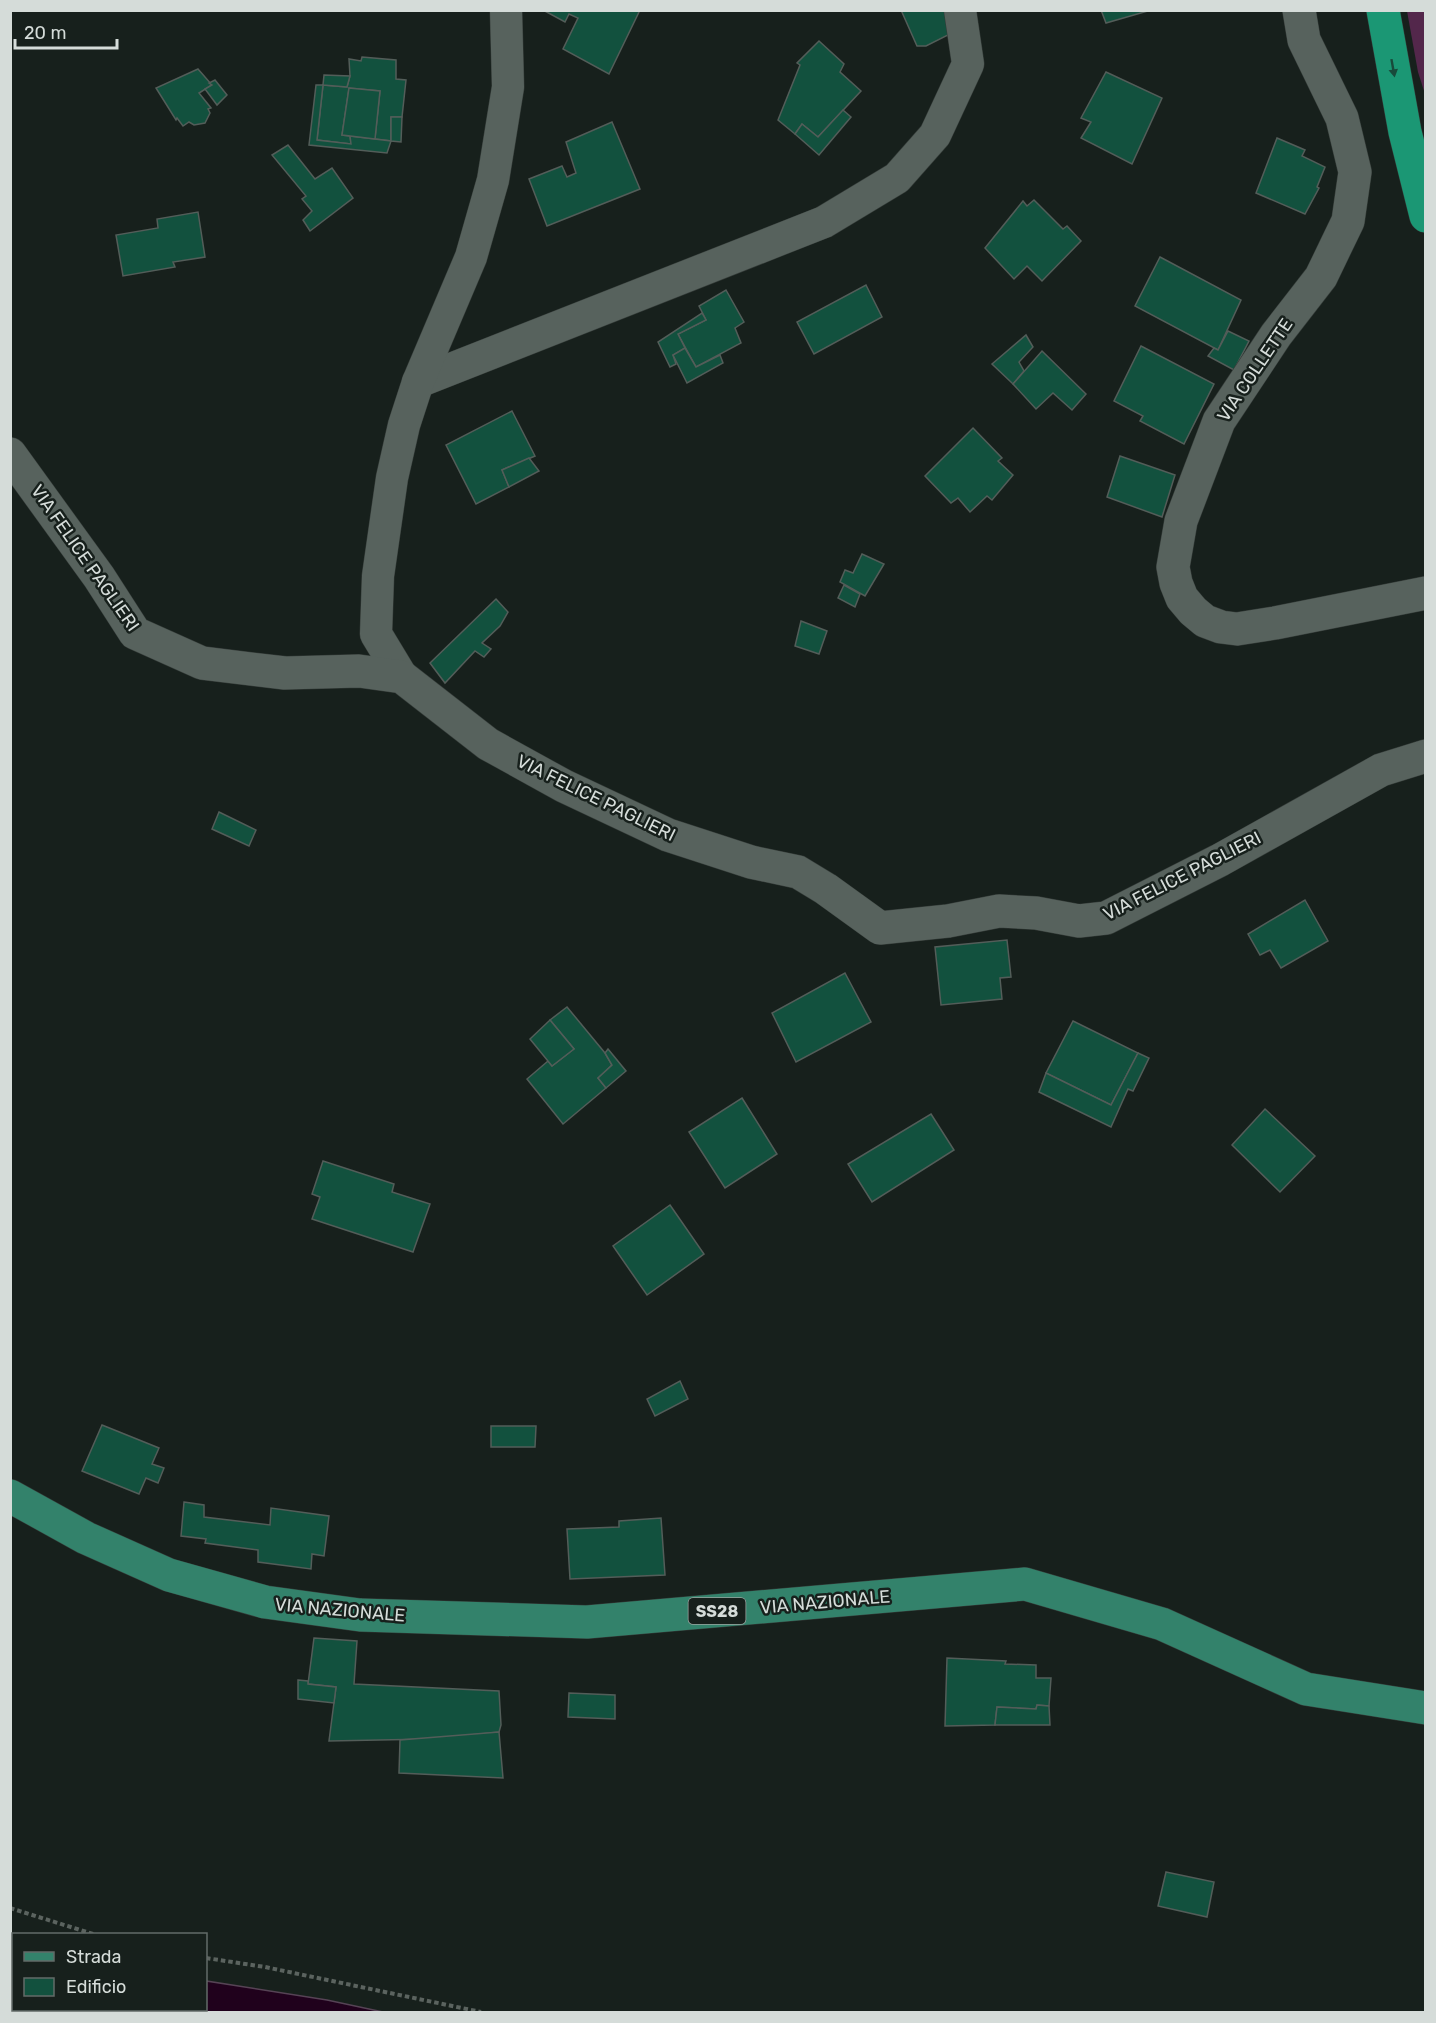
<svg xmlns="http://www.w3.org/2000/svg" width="1436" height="2023" viewBox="0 0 1436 2023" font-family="Rubik,sans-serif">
<rect width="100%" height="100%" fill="#17201c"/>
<!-- green -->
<polygon fill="#53274b" points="1407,11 1425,11 1425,94 1418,72"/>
<!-- water -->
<polygon fill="#20011c" stroke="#564355" stroke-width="1.5" points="10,1939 14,1940 14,2010 206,2010 206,1981 327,2000 383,2012 11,2012"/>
<!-- building -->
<g fill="#12513e" stroke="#535d59" stroke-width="1.5">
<polygon points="543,10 640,10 609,74 563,49 578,18 569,14 565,22"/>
<polygon points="901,10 944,10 954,32 926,46 917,46"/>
<polygon points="1101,10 1148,10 1148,11 1106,23"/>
<polygon points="819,41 844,64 840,72 861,91 818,137 802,124 795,134 778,120 800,65 797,63"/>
<polygon points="362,57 396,60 396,79 406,80 402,117 391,117 391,141 375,139 380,91 349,88 342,135 350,136 351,144 317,140 323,85 347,87 350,76 349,59 361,61"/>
<polygon points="198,69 212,85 199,93 211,108 208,109 210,113 205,123 194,125 189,122 183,126 177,118 176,120 156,88"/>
<polygon points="1106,72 1162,98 1132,164 1081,138 1091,122 1081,118"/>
<polygon points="324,75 350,76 347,87 323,85"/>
<polygon points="215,80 227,95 217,105 205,89 212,85 209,83"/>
<polygon points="316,85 323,85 317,140 351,144 350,136 391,141 387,153 309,145"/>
<polygon points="349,88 380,91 375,139 342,135"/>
<polygon points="843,110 851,117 819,155 795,134 802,124 818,137"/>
<polygon points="391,117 402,117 401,142 391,141"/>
<polygon points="612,122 640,189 547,226 529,179 562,166 567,177 576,173 566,142"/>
<polygon points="1277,138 1305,150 1302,156 1325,167 1317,187 1319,188 1305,214 1256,193"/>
<polygon points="288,145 315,179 332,168 353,198 310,231 303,220 312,211 302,199 306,196 272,155"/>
<polygon points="1034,200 1063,229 1067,226 1081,241 1042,281 1027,266 1014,279 985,248 1023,201 1027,206"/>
<polygon points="198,212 205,257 173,262 175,267 123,276 116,235 158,228 157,219"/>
<polygon points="1160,257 1241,300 1218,350 1135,306"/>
<polygon points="866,285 882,317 814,354 797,322"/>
<polygon points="726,290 744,322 735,328 741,343 696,367 678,334 706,320 699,306"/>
<polygon points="702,313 706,320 678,334 685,348 673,355 676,364 670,367 658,342"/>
<polygon points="1228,331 1249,341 1234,370 1208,356 1214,348 1218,350"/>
<polygon points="1026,335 1033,347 1019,362 1024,371 1013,384 992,364"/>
<polygon points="1141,346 1214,384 1184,444 1140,421 1143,416 1114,401"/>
<polygon points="685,348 696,367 720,355 723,363 687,383 673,355"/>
<polygon points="1042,351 1086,394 1072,410 1053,393 1036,409 1013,384"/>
<polygon points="512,411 535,456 502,470 509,487 476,504 446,445"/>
<polygon points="973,428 1002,458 998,461 1013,475 992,500 987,496 970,512 958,498 951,503 925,476"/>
<polygon points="1120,456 1175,475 1162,517 1107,497"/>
<polygon points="529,458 539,471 509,487 502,470"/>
<polygon points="862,554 884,564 865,596 840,582 845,570 853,573"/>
<polygon points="844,585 860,594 855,607 838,598"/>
<polygon points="496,599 508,612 500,626 482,643 491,649 484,657 475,651 445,683 430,663"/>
<polygon points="801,621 827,631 819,654 795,646"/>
<polygon points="219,812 256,830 249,846 212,829"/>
<polygon points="1305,900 1328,941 1281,968 1270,950 1260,955 1248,934"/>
<polygon points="1007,940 1011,977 1000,978 1002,999 941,1005 935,947"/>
<polygon points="845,973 871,1022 796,1062 772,1013"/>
<polygon points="567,1007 605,1053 612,1065 598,1078 606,1088 563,1124 527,1079 548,1061 552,1066 574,1049 550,1020"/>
<polygon points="550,1020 574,1049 552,1066 530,1039"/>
<polygon points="1073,1021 1138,1053 1111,1105 1046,1073"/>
<polygon points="608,1049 626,1071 606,1088 598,1078 612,1065 605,1053"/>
<polygon points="1138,1053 1149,1058 1133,1091 1128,1089 1111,1127 1039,1092 1046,1073 1111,1105"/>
<polygon points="742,1098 777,1154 725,1188 689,1132"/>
<polygon points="1265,1109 1315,1156 1280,1192 1232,1145"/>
<polygon points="931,1114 954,1150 872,1202 848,1164"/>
<polygon points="323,1161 394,1184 392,1192 430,1204 413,1252 312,1219 320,1197 312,1194"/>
<polygon points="670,1205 704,1254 647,1295 613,1246"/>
<polygon points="680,1381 688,1399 655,1416 647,1399"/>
<polygon points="102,1425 159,1448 152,1464 164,1468 158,1483 146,1478 139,1494 82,1471"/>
<polygon points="491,1426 536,1426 535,1447 491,1447"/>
<polygon points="184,1502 204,1505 204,1517 270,1525 271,1508 329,1516 324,1556 312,1554 311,1569 258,1562 258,1550 205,1543 206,1539 181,1536"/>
<polygon points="661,1518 665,1575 570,1579 567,1529 619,1527 619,1521"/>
<polygon points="314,1638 357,1641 354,1684 499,1691 501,1725 499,1732 430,1739 329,1741 336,1687 308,1684"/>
<polygon points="947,1658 1006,1661 1005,1664 1036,1665 1036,1678 1051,1678 1049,1706 1037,1705 1036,1709 997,1707 995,1725 945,1726"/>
<polygon points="298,1680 308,1681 308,1684 336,1687 334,1703 298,1699"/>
<polygon points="569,1693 615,1695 615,1719 568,1717"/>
<polygon points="1037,1705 1049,1706 1050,1725 995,1725 997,1707 1036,1709"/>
<polygon points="499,1732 503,1778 399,1773 400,1740"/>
<polygon points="1166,1872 1214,1882 1207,1917 1158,1906"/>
</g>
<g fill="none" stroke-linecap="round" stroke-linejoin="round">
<!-- street casing -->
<g stroke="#353c39" stroke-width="33">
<g id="street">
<polyline points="418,382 824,222 897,178 935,135 968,64 960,10"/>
<polyline points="402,677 376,634 378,576 392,478 404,425 418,382 471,257 493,180 508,87 506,10"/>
</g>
</g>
<!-- secondary casing -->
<g stroke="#353c39" stroke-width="34">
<g id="secondary">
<polyline points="1299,10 1304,40 1342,118 1355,172 1348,221 1321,277 1276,335 1219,421 1181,521 1173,567 1176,583 1182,598 1193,611 1205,621 1221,627 1237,629 1275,623 1426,593"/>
<polyline points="10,454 99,577 135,633 202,663 285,673 359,671 402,677 488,744 564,786 668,835 751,862 798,872 826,889 880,928 948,921 999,911 1036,913 1079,921 1106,918 1220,860 1381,770 1426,756"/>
</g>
</g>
<!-- primary casing -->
<g stroke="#353c39" stroke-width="34">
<polyline id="primary" points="10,1496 86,1538 169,1575 265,1602 360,1615 587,1622 1025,1584 1162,1624 1306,1689 1426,1708"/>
</g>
<!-- highway casing -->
<g stroke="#353c39" stroke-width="34">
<polyline id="highway" points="1383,10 1405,132 1426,216"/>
</g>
<!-- path -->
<g stroke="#5b635f" stroke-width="4" stroke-dasharray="4.5 3" stroke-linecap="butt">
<polyline points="10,1908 93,1934"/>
<polyline points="206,1958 265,1967 481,2012"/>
</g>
<!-- street -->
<use href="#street" stroke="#57625d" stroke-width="32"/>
<!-- secondary -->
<use href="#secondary" stroke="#57625d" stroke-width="33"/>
<!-- primary -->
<use href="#primary" stroke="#33826b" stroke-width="33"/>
<!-- highway -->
<use href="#highway" stroke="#1b9774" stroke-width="33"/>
</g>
<!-- one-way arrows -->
<defs><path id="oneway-solid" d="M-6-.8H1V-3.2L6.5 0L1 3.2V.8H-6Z" transform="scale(1.5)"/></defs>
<use fill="#184a3b" href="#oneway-solid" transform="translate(1393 68) rotate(80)"/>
<g text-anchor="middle" stroke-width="5" stroke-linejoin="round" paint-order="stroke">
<!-- shield labels -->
<rect fill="#17201c" stroke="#9ca4a0" stroke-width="1.5" x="688.5" y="1598" width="57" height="26" rx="4.5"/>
<g font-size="16" font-weight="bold" fill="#d5dcd9">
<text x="717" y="1617">SS28</text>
</g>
<!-- street labels -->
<g font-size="18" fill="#d5dcd9" stroke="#17201c">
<text transform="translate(1255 370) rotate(-56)" y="6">VIA COLLETTE</text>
<text transform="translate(85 558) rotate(55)" y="6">VIA FELICE PAGLIERI</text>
<text transform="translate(596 798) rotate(26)" y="6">VIA FELICE PAGLIERI</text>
<text transform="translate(1182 876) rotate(-27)" y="6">VIA FELICE PAGLIERI</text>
<text transform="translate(825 1602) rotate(-5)" y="6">VIA NAZIONALE</text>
<text transform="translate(340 1610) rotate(5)" y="6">VIA NAZIONALE</text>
</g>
</g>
<!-- border -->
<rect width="1436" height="2023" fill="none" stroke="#d5dcd9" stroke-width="24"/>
<!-- legend -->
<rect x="12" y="1933" width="195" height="78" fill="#17201c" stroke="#636b68" stroke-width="1.5"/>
<rect x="24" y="1952" width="30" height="9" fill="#33826b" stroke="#636b68" stroke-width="1.5"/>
<text x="66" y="1963" font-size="18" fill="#d5dcd9">Strada</text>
<rect x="24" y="1978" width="30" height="18" fill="#12513e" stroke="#636b68" stroke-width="1.5"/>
<text x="66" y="1993" font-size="18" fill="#d5dcd9">Edificio</text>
<!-- scale -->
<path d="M15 39v9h102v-9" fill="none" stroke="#d5dcd9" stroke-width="3"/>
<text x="24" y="39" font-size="18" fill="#d5dcd9" stroke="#17201c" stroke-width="4.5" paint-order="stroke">20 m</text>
</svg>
